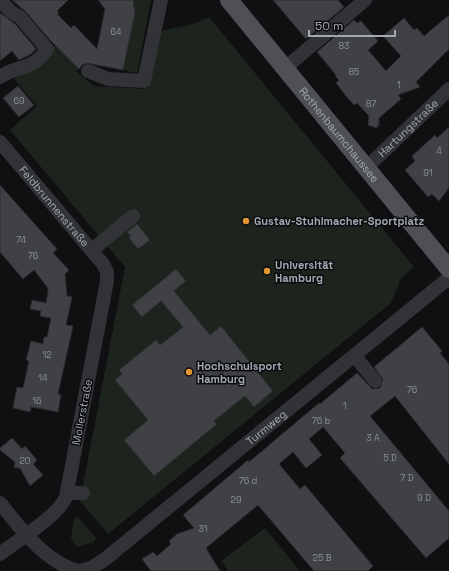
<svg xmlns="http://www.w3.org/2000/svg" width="449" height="571" viewBox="0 0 449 571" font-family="'Space Grotesk',sans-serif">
<rect width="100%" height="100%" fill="#101012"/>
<!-- green -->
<g fill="#1d241d">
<polygon points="133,0 151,0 137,73 123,70 135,13"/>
<polygon points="209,17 414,267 401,278 391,303 108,534 80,501 125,267 10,130 37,106 14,79 56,45 79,69 76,71 94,86 145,89 149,85 160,31 194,24"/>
<polygon points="78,517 96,538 94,542 77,547 71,538 74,518"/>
<polygon points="265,528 300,571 228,571 221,561"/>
</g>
<!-- building -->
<g fill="#3f4145" stroke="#2a2b2d">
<polygon points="12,0 68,0 57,11 59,13 57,14 71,28 74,25 97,49 105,9 98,0 133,0 135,13 123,70 87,63 82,65 79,69 51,41 26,12"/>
<polygon points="273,0 338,0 344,7 306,39"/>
<polygon points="0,13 15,24 36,49 31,54 19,60 12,51 0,61"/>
<polygon points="449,15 449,49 416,82 420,87 398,95 401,99 379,118 379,126 377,126 377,128 368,125 369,116 357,103 354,105 346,96 336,83 339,80 335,76 336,75 317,52 354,20 357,23 361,21 378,41 368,50 386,71 401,56 383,36 404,18 414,30 417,28 424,36"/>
<polygon points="18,86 34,105 19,117 3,98"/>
<polygon points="449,127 449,188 439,201 432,194 428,197 405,170 415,161 412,156 435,135 437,138"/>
<polygon points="0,185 57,249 53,253 69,270 65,274 67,296 72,297 66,325 73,326 58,394 61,395 58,412 31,407 30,412 13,408 17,387 23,388 29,361 26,360 31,341 43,344 44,337 47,337 51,318 40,316 41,311 30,309 32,300 46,303 48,292 48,288 34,270 23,279 0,252"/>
<polygon points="137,224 150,240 138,249 129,238 131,236 127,232"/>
<polygon points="176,269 186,281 174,291 210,335 221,326 273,391 254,407 245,396 214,421 217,424 154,476 124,440 148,420 115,380 122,374 119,370 156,340 160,345 183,327 161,301 142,317 132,305"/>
<polygon points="422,327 442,351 440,353 449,364 449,464 395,396 370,416 449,511 449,538 426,558 340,458 345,453 323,427 309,439 322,455 306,468 293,452 279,464 300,489 305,485 373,566 368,571 314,571 258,505 206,548 220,571 151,571 142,559 153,552 157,556 171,544 169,541 177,534 194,528 183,515 248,460 249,462 319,403 320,404 357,373 372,389 380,388 383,379 374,367"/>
<polygon points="12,438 22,449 25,446 37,460 33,464 43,475 30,486 20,468 14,468 15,462 0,450 0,448"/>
</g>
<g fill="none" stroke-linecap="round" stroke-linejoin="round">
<!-- minor -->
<g stroke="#323336" stroke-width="14">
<path d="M0,0L11,12L20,17L47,49C33,71 17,65 0,77"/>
<polyline points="284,69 365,0"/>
<polyline points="88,71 108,79 144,81 161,0"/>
<path id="s1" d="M0,142L103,264L107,272V281L66,497C57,517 18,540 0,554"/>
<path id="s2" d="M366,168L449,89"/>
<polyline points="92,250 133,216"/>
<polyline points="355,356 375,381"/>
<polyline points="67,493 83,493"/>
<path d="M0,503C21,529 45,562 78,571"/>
<path id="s3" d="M79,571L91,568L104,560L449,278"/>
</g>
<!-- major -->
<path stroke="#4e5055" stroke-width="18" id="s4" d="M229,0L449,269"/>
</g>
<!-- markers -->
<g fill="#e49536" stroke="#0b0b0d" stroke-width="1.5">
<circle cx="246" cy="221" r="4"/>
<circle cx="267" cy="271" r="4"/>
<circle cx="189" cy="372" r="4"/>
</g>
<g text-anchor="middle" stroke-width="3" stroke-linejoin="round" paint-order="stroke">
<!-- number labels -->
<g font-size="9" fill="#898f96">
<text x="116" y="35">64</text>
<text x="344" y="49">83</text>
<text x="354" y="75">85</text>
<text x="399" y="88">1</text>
<text x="19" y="104">69</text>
<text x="371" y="107">87</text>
<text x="439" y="154">4</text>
<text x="428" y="176">91</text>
<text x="21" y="243">74</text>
<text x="33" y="259">76</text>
<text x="47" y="358">12</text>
<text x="43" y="381">14</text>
<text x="412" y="393">76</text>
<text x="37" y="404">16</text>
<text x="345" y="409">1</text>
<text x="321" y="424">76 b</text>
<text x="373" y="441">3 A</text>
<text x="390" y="461">5 D</text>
<text x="25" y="464">20</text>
<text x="407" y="481">7 D</text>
<text x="248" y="484">76 d</text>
<text x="424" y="501">9 D</text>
<text x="236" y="503">29</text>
<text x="203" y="532">31</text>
<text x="322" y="561">25 B</text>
</g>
<!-- street labels -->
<g font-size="11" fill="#a2a9b1" stroke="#0b0b0d">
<text dy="4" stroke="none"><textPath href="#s2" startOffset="58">Hartungstraße</textPath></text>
<text dy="4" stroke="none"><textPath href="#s4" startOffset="174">Rothenbaumchaussee</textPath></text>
<text dy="4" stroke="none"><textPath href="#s1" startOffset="84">Feldbrunnenstraße</textPath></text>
<text transform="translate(82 412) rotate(-79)" y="4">Mollerstraße</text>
<text dy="4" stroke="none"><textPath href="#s3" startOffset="237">Turmweg</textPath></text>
</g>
<!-- poi labels -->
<g font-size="11" font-weight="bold" fill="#a2a9b1" stroke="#0b0b0d" text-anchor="start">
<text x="254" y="225">Gustav-Stuhlmacher-Sportplatz</text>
<text x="275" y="269">Universität<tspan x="275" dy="13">Hamburg</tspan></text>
<text x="197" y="370">Hochschulsport<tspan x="197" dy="13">Hamburg</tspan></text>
</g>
</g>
<!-- scale -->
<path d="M309 30v6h86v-6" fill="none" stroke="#a2a9b1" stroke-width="2"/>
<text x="315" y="30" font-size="12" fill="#a2a9b1" stroke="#0b0b0d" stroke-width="3" paint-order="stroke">50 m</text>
</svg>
